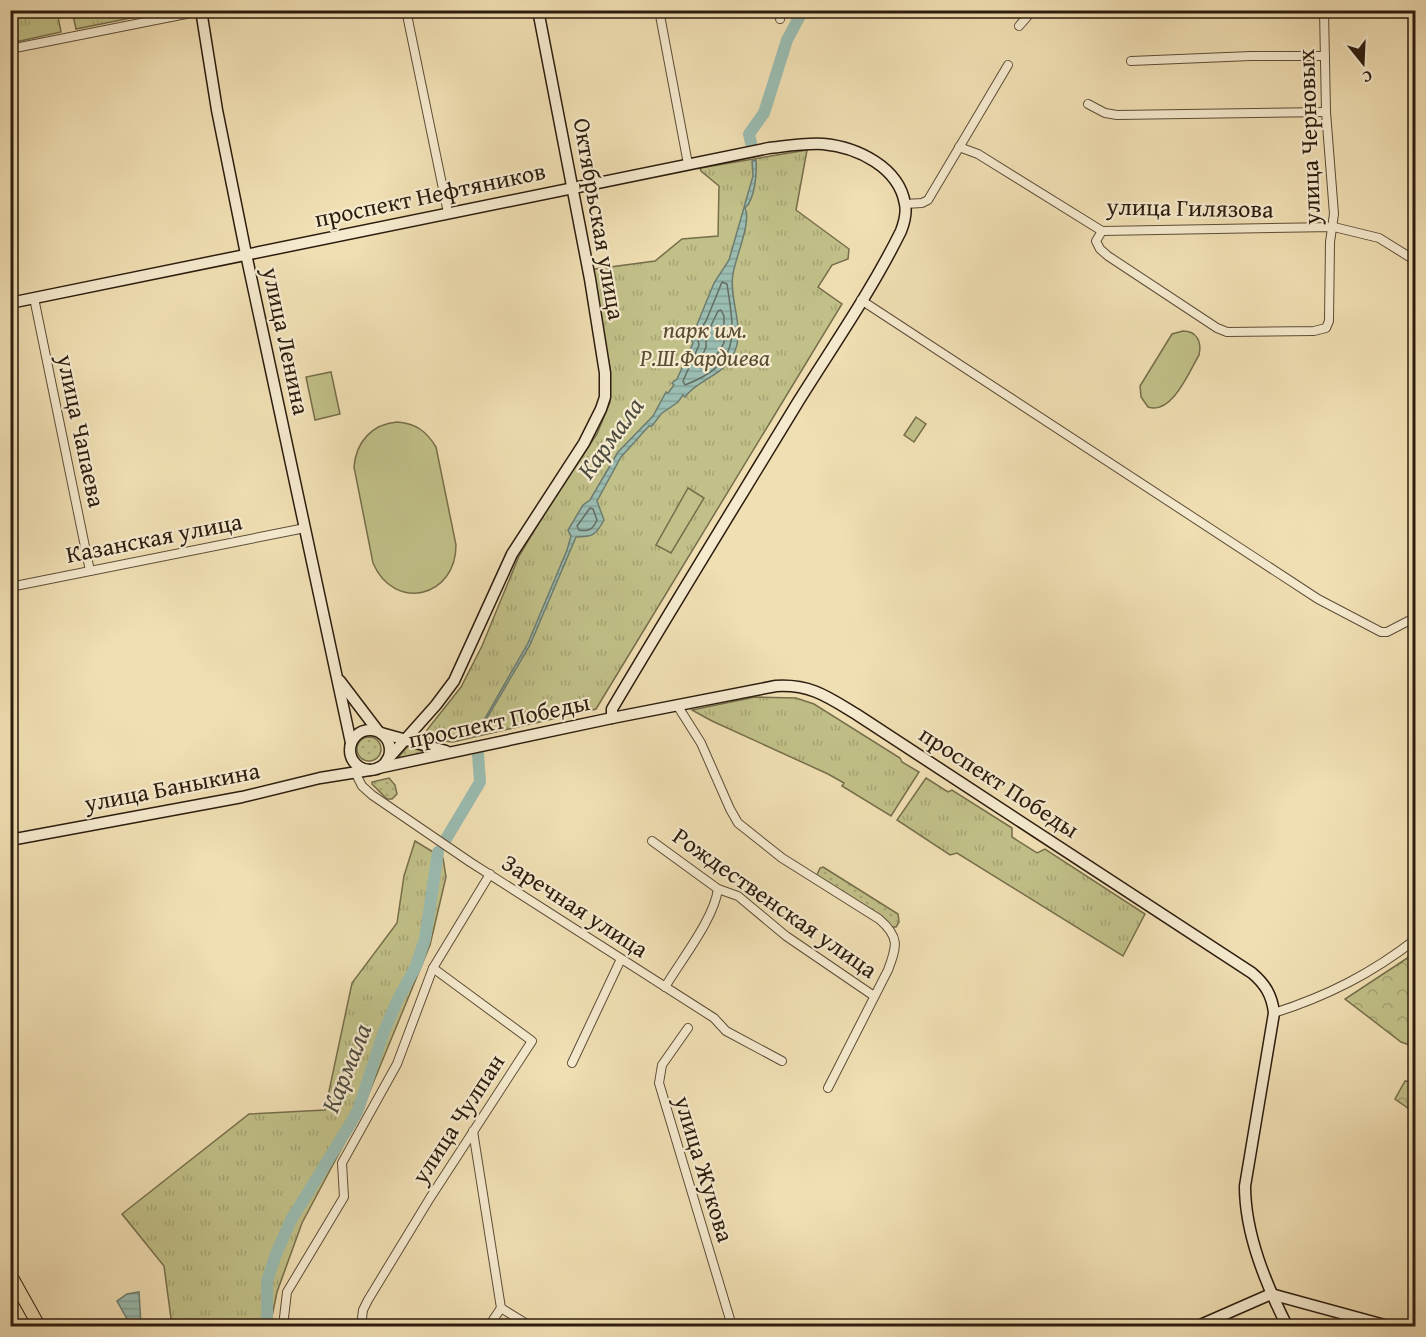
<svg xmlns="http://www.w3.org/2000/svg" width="1426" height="1337" viewBox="0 0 1426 1337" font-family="'Gentium Book Plus',serif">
<defs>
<pattern id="grass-dots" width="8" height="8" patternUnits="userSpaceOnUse" patternTransform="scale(1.5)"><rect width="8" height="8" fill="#c1c088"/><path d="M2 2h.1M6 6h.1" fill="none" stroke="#a6a474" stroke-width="1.8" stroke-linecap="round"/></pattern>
<pattern id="forest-crowns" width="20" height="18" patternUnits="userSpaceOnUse" patternTransform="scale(1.5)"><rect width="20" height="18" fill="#c1c088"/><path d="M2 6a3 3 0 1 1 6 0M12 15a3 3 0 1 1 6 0" fill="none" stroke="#a6a474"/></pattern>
<pattern id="park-tufts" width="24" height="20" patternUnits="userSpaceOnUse" patternTransform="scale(1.5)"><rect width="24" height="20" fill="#c1c088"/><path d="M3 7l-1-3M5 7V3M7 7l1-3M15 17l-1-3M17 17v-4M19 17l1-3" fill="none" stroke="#a6a474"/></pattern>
<pattern id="water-rules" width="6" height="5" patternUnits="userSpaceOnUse" patternTransform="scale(1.5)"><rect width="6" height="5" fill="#9abcb1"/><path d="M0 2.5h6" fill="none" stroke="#85a197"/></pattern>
</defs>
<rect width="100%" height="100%" fill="#f0dfb3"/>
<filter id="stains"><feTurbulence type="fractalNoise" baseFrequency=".00333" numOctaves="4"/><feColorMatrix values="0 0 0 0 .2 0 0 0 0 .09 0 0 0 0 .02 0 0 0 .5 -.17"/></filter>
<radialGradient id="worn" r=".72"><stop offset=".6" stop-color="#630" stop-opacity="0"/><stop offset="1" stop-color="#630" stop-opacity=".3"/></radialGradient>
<!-- grass -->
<g fill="url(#grass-dots)" stroke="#766e4b" stroke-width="1.5">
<circle cx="369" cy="749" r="12"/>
<polygon points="408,746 427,753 397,759"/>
<polygon points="389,778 395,785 397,794 392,799 387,799 372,784 372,782"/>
<polygon points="823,867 898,914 899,922 896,927 891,927 816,877 820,868"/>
</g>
<!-- forest -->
<g fill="url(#forest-crowns)" stroke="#766e4b" stroke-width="1.5">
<polygon points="1415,953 1415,1047 1401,1042 1345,999"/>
<polygon points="1405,1081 1415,1082 1415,1113 1395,1099"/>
</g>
<!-- park -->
<g fill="url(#park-tufts)" stroke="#766e4b" stroke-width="1.5">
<polygon points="10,11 57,11 61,32 11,43"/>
<polygon points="72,11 134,11 136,17 76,29"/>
<polygon points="807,150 796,210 849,249 848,259 832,265 818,287 842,304 596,709 453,742 432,740 427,737 427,730 461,687 482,646 519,556 544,514 597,434 610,402 610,368 588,270 655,261 682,239 718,236 719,186 701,171 700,168"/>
<polygon points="755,697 796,698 814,704 900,758 902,762 919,772 891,816 842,786 844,783 828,774 712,721 692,710"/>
<polygon points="926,778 948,792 952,790 1012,828 1012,837 1037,853 1045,849 1145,914 1123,956 957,853 950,855 897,820"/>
<polygon points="415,841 443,858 446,877 430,945 362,1110 302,1223 277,1292 270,1326 172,1326 164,1266 122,1214 249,1114 325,1110 352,983 397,923 404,876"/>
</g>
<!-- pitch -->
<g fill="#c1c088" stroke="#766e4b" stroke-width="1.5">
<path d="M1183,331C1197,331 1202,342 1199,355C1189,372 1172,415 1148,407L1141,397L1140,386L1172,334Z"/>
<polygon points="331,372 340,414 315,420 306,377"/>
<polygon points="916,417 926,424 914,442 904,435"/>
<path d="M397,422C416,423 427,432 436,447L456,545C456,598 394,612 373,563L354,467C356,442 372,424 397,422Z"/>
<polygon points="688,488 704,498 671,553 656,545"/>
</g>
<!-- water -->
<g fill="url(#water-rules)" stroke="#6e7c70" stroke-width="1.5">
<path d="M756,160C757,174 755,199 745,208C752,221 735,259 733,274C728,299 747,330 733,355C722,377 698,379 685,397L683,395L678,402L661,414L652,426H649L621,457L597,501L604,520C596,535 593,537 576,537L530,645L477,735L475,736L528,643L567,550L571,536L568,530L583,505L590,500L618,452L653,416L666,392L668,393L674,385L672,383L677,379L693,343L687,331L696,327L714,283L729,260L753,176L752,161Z"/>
<polygon points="139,1292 141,1326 131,1326 117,1301 127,1294"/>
</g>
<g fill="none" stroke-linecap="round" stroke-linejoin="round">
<!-- shore -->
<g stroke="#636c60" stroke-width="1.5">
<path d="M722,282L727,284C735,336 741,363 685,385L683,381L699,345L697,334L706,321Z"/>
<polygon points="721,310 724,316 724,343 716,356 701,368 699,364 706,347 706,336 718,311"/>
<path d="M590,508L593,509L597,520C593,529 589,532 579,530L577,526Z"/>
</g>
<!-- river -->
<g stroke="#9abcb1" stroke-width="12">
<polyline points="751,143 749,134 764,113 787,40 803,10"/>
<polyline points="446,839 480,782 478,754"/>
<polyline points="267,1326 267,1281 276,1254 291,1220 349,1126 358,1110 383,1034 397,1001 416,966 425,939 438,852"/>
</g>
<!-- street casing -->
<g stroke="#5d4d37" stroke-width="10">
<g id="street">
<polyline points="406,10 448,213"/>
<polyline points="659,10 688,164"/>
<polyline points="778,10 780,19"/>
<polyline points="1019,26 1033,10"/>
<polyline points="10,49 201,11"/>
<polyline points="1131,61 1251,56 1325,56"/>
<polyline points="1088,104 1105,113 1117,115 1326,112"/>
<polyline points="959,147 978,154 1102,231 1334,227 1379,238 1416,261"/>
<polyline points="905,204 922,203 928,200 1008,65"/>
<polyline points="1102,231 1096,241 1100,249 1108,256 1217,328 1227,332 1314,331 1326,328 1329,321 1330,242 1334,214 1326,112 1324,10"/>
<polyline points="34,298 90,571"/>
<polyline points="861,300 1318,599 1381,632 1387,632 1416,617"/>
<polyline points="10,587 305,528"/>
<path d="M677,705L701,743L730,809L738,823L782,858L879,919C900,937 897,946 888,970L828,1088"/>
<polyline points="355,772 362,786 372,795 470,862 714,1018 726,1031 782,1061"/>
<polyline points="652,841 718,889 738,896 786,936 874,996"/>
<path d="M665,987C681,960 714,919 718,889"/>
<path d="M1274,1013C1327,996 1371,974 1416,939"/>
<polyline points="688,1028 662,1065 659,1083 732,1326"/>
<polyline points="572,1063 621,959"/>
<polyline points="473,1131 501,1308 530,1326"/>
<polyline points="283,1326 287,1292 344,1197 342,1163 397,1064 433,968 490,874"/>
<polyline points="361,1326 363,1310 368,1300 430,1198 532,1041 433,968"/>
<polyline points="489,1326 501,1308"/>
</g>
</g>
<!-- secondary casing -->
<g stroke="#2c1c0e" stroke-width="13">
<g id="secondary">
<polyline points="201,10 217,110 246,254 351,743"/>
<path d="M10,303L769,148C787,146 805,143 823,144C857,147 899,167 905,204C907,213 904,223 901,231C872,290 833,346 798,402C736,504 673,606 612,709V718"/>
<polyline points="340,681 378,731"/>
<circle cx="370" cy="750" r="20"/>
<polyline points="381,733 446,751"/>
<polyline points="387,760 436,705 454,681 512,554 584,443 601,409 605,397 605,373 590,279 538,10"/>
<path d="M378,768L612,718L776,686C811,684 828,697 856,714L1252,973C1265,984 1272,995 1274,1013L1245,1186C1245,1234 1266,1284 1287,1326"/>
<polyline points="10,840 242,797 320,778 370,770"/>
<polyline points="1271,1294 1388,1326"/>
<polyline points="1198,1326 1271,1294"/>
</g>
</g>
<!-- primary casing -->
<g stroke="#2c1c0e" stroke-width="14">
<polyline id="primary" points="10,1274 39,1326"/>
</g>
<!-- street -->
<use href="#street" stroke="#f5eace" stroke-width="8"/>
<!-- secondary -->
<use href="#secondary" stroke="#f5eace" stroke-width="10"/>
<!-- primary -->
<use href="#primary" stroke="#f0dfb3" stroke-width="12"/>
</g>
<g text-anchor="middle" stroke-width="4.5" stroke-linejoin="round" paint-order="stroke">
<!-- street labels -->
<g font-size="24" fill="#2c1c0e" stroke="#f5eace">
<text transform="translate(1309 137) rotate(-92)" y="8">улица Черновых</text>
<text transform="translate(430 195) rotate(-12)" y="8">проспект Нефтяников</text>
<text transform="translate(1190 208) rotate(1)" y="8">улица Гилязова</text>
<text transform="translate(599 219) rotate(80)" y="8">Октябрьская улица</text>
<text transform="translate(286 341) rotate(78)" y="8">улица Ленина</text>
<text transform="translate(81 431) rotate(78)" y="8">улица Чапаева</text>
<text transform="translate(154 538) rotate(-11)" y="8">Казанская улица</text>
<text transform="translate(499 721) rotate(-12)" y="8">проспект Победы</text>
<text transform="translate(999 782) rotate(33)" y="8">проспект Победы</text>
<text transform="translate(172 787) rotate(-11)" y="8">улица Баныкина</text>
<text transform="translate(775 903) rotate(35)" y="8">Рождественская улица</text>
<text transform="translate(575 906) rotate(33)" y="8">Заречная улица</text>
<text transform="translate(458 1119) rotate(-57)" y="8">улица Чулпан</text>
<text transform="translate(704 1169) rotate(73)" y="8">улица Жукова</text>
</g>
<!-- park labels -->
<g font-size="24" font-style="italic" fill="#594d33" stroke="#f5eace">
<text x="705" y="338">парк им.<tspan x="705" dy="28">Р.Ш.Фардиева</tspan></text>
</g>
<!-- water labels -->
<g font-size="26" font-style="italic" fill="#4d4c3f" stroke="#f5eace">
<text transform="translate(610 438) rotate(-54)" y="9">Кармала</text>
<text transform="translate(346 1068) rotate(-68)" y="9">Кармала</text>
</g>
</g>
<!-- margin -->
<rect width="1426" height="1337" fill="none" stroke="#f0dfb3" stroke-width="36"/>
<rect x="12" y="12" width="1402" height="1313" fill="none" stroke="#2c1c0e" stroke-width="3"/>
<rect x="18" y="18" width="1390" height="1301" fill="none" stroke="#2c1c0e" stroke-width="1.5"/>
<!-- north arrow -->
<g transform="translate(1363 63) rotate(162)" stroke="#f5eace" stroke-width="4.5" paint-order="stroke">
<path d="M0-4.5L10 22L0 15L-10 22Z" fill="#2c1c0e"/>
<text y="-9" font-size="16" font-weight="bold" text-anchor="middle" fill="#2c1c0e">С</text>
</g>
<rect width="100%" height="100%" filter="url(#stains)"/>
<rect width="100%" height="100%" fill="url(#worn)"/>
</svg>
